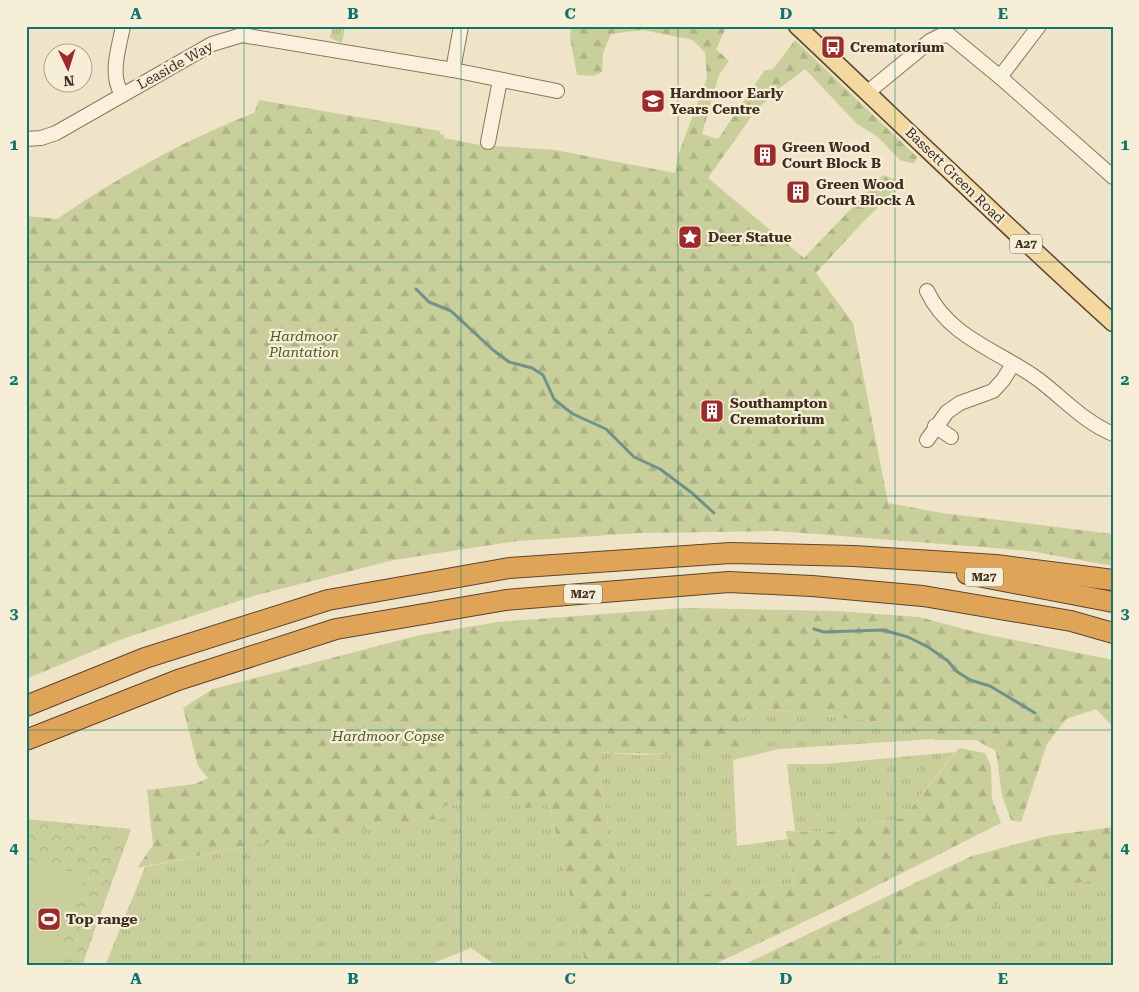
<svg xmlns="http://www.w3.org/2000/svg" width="1139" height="992" viewBox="0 0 1139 992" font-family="'Roboto Serif',serif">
<defs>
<pattern id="grass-tufts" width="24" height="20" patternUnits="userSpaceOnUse" patternTransform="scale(1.25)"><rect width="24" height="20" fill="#c9cf9b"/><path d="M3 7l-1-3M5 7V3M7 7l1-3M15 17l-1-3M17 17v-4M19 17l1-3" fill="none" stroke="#aeb285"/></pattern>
<pattern id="forest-firs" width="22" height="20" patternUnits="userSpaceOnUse" patternTransform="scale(1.25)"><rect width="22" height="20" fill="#c9cf9b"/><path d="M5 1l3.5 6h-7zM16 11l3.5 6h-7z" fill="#aeb285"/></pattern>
<pattern id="park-crowns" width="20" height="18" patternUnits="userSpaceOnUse" patternTransform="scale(1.25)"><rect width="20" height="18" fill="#c9cf9b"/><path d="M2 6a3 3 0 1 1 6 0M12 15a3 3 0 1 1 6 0" fill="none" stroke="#aeb285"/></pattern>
</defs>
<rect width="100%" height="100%" fill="#f0e4c8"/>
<!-- grass -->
<g fill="url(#grass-tufts)">
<polygon points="333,26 345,26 342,43 330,38"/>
<polygon points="758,708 897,724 934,739 779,749 733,760 737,846 787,839 794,884 671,898 632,913 610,839 596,752 640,755 751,749 740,716"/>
<polygon points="955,752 903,818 829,832 795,831 787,764 825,764"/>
<polygon points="520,796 549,804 586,966 497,966 471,948 426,966 105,966 145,867 259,844 442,818 444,806"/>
<polygon points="1113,876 1113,966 848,966 1024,893"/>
</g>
<!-- forest -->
<g fill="url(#forest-firs)">
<path d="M572,26H727L716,49L729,61L719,75L702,134L718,139L764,71L773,69L795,40L917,157L914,164L900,160L878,137L857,124L805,69L776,91L754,113L708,178L804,258L883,175L903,183L862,223L816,273L853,323L888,503L942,513L1113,534V566L1030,551L778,531L640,533L517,541L394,560L257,595L122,639L26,679V216L57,219C119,177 184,140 254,113L259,100L440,131V134L444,135V138L480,145L555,150L675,173L678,155L707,78L705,53L693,40L642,30L611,34L603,53L602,72L593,76L577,75L570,37Z"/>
<path d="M683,608L836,611L919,617L975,632L1113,660V727L1096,709L1066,719L1047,744L1021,822L1011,820L1002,796L996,751L976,740H935L897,724L758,708L740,716L751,749C699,754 648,755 596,752L610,839L632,913L671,898L794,884L786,831L829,832L903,818L959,748L985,753L991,766L992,799L1001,823L837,906L711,966H586L549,804L521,809L520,796L444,806L443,818L259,844L137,868L153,845L147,790L195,784L208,778L198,766L183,708L213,689L420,635L498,622Z"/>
<polygon points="1113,827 1113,876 1024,893 848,966 741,966 972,856 1047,836"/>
</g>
<!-- park -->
<polygon fill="url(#park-crowns)" points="26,819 131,829 82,966 26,966"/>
<!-- pitch -->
<polygon fill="#c9cf9b" points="26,867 87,873 56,966 26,966"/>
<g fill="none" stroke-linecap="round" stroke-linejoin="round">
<!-- stream -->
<g stroke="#6f938a" stroke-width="3">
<polyline points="416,289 429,302 451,311 493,350 509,362 532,368 543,375 554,399 565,408 573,414 606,429 634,457 660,469 692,493 714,513"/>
<polyline points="814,629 824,632 883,630 908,637 928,647 948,661 956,671 970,680 990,686 1035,713"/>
</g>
<!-- minor casing -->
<g stroke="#8d765c" stroke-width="16">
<g id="minor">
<polyline points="453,70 461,26"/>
<polyline points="1000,77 1039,26"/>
<polyline points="868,92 930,41 940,36 949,35 1000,77 1113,177"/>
<path d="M122,94C109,75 119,48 123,26"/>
<polyline points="26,139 41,138 56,133 212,44 242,35 453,70 557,91"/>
<polyline points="488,142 500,80"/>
<path d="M927,291C949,338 1000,351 1039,380C1064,399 1083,421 1113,434"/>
<polyline points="935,426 951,437"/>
<polyline points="927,440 947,412 960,403 993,391 1003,380 1013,364"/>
</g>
</g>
<!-- major casing -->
<g stroke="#5b4430" stroke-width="19">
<path id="major" d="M797,26C902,125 1006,226 1113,323"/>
</g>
<!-- highway casing -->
<g stroke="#5b4430" stroke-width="22">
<g id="highway">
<polyline points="967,574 1113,602"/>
<polyline points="26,706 145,658 328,600 509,568 730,553 854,556 996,565 1113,580"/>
<polyline points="26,740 178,680 336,629 506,600 729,582 812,586 923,596 1071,621 1113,633"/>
</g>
</g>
<!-- minor -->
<use href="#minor" stroke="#faf1dc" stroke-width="14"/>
<!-- major -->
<use href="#major" stroke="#f3d9a0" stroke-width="16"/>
<!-- highway -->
<use href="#highway" stroke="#e0a458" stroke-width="20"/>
</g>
<!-- grid -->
<path fill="none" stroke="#0f766e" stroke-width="1" stroke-opacity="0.55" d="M244,26V966M461,26V966M678,26V966M895,26V966M26,262H1113M26,496H1113M26,730H1113"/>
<!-- icons -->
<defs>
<g id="bus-square" transform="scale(1.25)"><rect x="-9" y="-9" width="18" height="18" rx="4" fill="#9e2a2b" stroke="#f7eed8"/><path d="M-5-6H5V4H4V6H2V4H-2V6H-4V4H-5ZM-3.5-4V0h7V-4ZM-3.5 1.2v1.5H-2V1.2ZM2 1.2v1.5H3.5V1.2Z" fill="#fff"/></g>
<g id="school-square" transform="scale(1.25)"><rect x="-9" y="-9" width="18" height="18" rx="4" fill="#9e2a2b" stroke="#f7eed8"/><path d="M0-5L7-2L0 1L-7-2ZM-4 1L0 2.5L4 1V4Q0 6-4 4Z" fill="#fff"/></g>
<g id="building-square" transform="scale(1.25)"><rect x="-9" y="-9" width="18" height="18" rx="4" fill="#9e2a2b" stroke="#f7eed8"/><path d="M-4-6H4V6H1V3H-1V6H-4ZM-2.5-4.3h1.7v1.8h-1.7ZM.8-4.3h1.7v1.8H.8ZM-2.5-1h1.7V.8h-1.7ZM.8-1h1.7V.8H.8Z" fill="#fff"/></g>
<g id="sight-square" transform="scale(1.25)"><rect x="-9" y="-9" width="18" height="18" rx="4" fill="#9e2a2b" stroke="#f7eed8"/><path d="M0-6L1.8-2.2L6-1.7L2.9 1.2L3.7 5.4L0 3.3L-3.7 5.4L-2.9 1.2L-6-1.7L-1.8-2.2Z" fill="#fff"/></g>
<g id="stadium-square" transform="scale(1.25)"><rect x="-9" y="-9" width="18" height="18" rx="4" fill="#9e2a2b" stroke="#f7eed8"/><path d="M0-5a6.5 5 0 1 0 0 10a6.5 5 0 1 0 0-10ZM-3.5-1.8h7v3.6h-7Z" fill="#fff"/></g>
</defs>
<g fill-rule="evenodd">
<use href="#bus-square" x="833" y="47"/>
<use href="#school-square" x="653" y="101"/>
<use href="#building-square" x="765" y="155"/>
<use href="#building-square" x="798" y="192"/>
<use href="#sight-square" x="690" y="237"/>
<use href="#building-square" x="712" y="411"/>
<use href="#stadium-square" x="49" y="919"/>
</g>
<g text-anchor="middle" stroke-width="4.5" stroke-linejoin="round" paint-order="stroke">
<!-- shield labels -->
<g fill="#f7eed8" stroke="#756857" stroke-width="1">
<rect x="1010" y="234.5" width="32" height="19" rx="4"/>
<rect x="965" y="567.5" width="38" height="19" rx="4"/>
<rect x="564" y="584.5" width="38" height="19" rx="4"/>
</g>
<g font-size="12" font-weight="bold" fill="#3d2e20">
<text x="1026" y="248">A27</text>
<text x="984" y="581">M27</text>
<text x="583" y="598">M27</text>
</g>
<!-- poi labels -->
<g font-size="14" font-weight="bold" fill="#3d2e20" stroke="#f7eed8" text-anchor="start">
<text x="850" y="52">Crematorium</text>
<text x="670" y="98">Hardmoor Early<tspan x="670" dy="16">Years Centre</tspan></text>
<text x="782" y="152">Green Wood<tspan x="782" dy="16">Court Block B</tspan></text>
<text x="816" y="189">Green Wood<tspan x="816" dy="16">Court Block A</tspan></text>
<text x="708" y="242">Deer Statue</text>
<text x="730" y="408">Southampton<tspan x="730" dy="16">Crematorium</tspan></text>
<text x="66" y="924">Top range</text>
</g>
<!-- street labels -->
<g font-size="14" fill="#3d2e20" stroke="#f7eed8">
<text transform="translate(175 65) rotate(-29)" y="5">Leaside Way</text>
<text transform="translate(955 175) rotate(44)" y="5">Bassett Green Road</text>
</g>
<!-- park labels -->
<g font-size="14" font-style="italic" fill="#4d5a26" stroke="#f7eed8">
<text x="304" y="341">Hardmoor<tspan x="304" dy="16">Plantation</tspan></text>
<text x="388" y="741">Hardmoor Copse</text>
</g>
</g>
<!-- border -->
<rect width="1139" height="992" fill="none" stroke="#f7eed8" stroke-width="55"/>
<!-- north arrow -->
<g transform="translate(68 68) rotate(176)"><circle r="24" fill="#f7eed8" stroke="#ada18e"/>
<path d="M0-4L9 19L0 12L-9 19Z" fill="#9e2a2b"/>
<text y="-8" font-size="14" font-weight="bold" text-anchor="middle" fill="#3d2e20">N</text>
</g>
<rect x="28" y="28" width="1084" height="936" fill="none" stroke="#0f766e" stroke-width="2"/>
<g font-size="16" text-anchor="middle" font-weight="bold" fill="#0f766e">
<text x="136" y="19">A</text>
<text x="353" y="19">B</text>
<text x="570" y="19">C</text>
<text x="786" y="19">D</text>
<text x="1003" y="19">E</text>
<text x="14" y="150">1</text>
<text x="1125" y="150">1</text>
<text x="14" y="385">2</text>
<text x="1125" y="385">2</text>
<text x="14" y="619">3</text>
<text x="1125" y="619">3</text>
<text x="14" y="853">4</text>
<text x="1125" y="853">4</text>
<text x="136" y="984">A</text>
<text x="353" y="984">B</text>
<text x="570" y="984">C</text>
<text x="786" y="984">D</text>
<text x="1003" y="984">E</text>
</g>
</svg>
